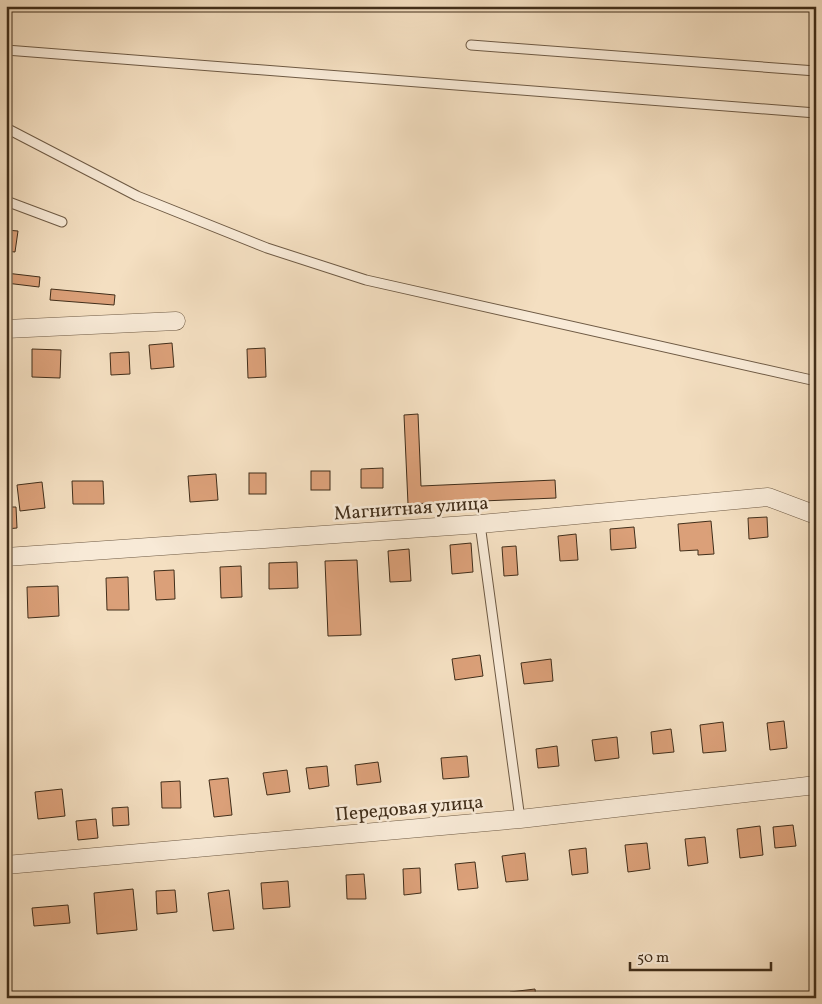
<svg xmlns="http://www.w3.org/2000/svg" width="822" height="1004" viewBox="0 0 822 1004" font-family="Vollkorn,serif">
<rect width="100%" height="100%" fill="#f4dfc1"/>
<filter id="stains"><feTurbulence type="fractalNoise" baseFrequency=".004" numOctaves="4"/><feColorMatrix values="0 0 0 0 .2 0 0 0 0 .09 0 0 0 0 .02 0 0 0 .5 -.17"/></filter>
<radialGradient id="worn" r=".72"><stop offset=".6" stop-color="#630" stop-opacity="0"/><stop offset="1" stop-color="#630" stop-opacity=".3"/></radialGradient>
<!-- building -->
<g fill="#dba079" stroke="#412e1a">
<polygon points="6,230 18,231 15,252 6,251"/>
<polygon points="6,273 40,277 39,287 6,283"/>
<polygon points="51,289 115,295 114,305 50,300"/>
<polygon points="172,343 174,367 151,369 149,345"/>
<polygon points="265,348 266,377 248,378 247,349"/>
<polygon points="32,349 61,350 60,378 32,377"/>
<polygon points="129,352 130,374 111,375 110,353"/>
<polygon points="418,414 421,486 555,480 556,498 408,504 404,415"/>
<polygon points="383,468 383,488 361,488 361,469"/>
<rect x="311" y="471" width="19" height="19"/>
<rect x="249" y="473" width="17" height="21"/>
<polygon points="216,474 218,500 190,502 188,476"/>
<polygon points="72,481 103,481 104,504 73,504"/>
<polygon points="42,482 45,508 20,511 17,485"/>
<polygon points="6,507 16,507 17,528 6,529"/>
<polygon points="767,517 768,537 749,539 748,518"/>
<polygon points="711,521 714,554 698,555 698,550 680,551 678,524"/>
<polygon points="634,527 636,548 611,550 610,529"/>
<polygon points="576,534 578,560 560,561 558,536"/>
<polygon points="471,543 473,572 452,574 450,545"/>
<polygon points="516,546 518,575 504,576 502,547"/>
<polygon points="409,549 411,581 390,582 388,551"/>
<polygon points="357,560 361,635 328,636 325,561"/>
<polygon points="297,562 298,588 269,589 269,563"/>
<polygon points="241,566 242,597 221,598 220,567"/>
<polygon points="174,570 175,599 156,600 154,571"/>
<polygon points="128,577 129,610 107,610 106,578"/>
<polygon points="58,586 59,616 28,618 27,587"/>
<polygon points="480,655 483,676 455,680 452,659"/>
<polygon points="551,659 553,681 524,684 521,663"/>
<polygon points="784,721 787,748 770,750 767,723"/>
<polygon points="723,722 726,751 703,753 700,725"/>
<polygon points="671,729 674,752 653,754 651,732"/>
<polygon points="617,737 619,758 595,761 592,740"/>
<polygon points="557,746 559,766 538,768 536,749"/>
<polygon points="467,756 469,777 443,779 441,758"/>
<polygon points="378,762 381,782 357,785 355,765"/>
<polygon points="327,766 329,786 309,789 306,768"/>
<polygon points="287,770 290,792 267,795 263,773"/>
<polygon points="228,778 232,815 214,817 209,780"/>
<polygon points="180,781 181,808 162,808 161,782"/>
<polygon points="62,789 65,816 38,819 35,792"/>
<polygon points="128,807 129,825 113,826 112,808"/>
<polygon points="96,819 98,838 78,840 76,821"/>
<polygon points="793,825 796,846 775,848 773,827"/>
<polygon points="760,826 763,855 740,858 737,829"/>
<polygon points="705,837 708,863 688,866 685,839"/>
<polygon points="647,843 650,869 628,872 625,845"/>
<polygon points="586,848 588,873 572,875 569,850"/>
<polygon points="525,853 528,880 506,882 502,856"/>
<polygon points="475,862 478,888 458,890 455,864"/>
<polygon points="420,868 421,893 404,895 403,869"/>
<polygon points="364,874 366,899 347,899 346,875"/>
<polygon points="288,881 290,907 263,909 261,883"/>
<polygon points="133,889 137,930 97,934 94,893"/>
<polygon points="175,890 177,912 157,914 156,891"/>
<polygon points="229,890 234,929 213,931 208,893"/>
<polygon points="68,905 70,923 34,926 32,908"/>
<polygon points="535,989 536,998 510,998 510,992"/>
</g>
<g fill="none" stroke-linecap="round" stroke-linejoin="round">
<!-- service casing -->
<g stroke="#6e5a44" stroke-width="11">
<g id="service">
<polyline points="471,45 816,71"/>
<polyline points="6,50 816,113"/>
<polyline points="6,128 137,196 267,248 366,280 816,381"/>
<polyline points="6,201 62,222"/>
<polyline points="480,524 520,819"/>
</g>
</g>
<!-- minor casing -->
<g stroke="#6e5a44" stroke-width="19">
<g id="minor">
<polyline points="6,329 176,321"/>
<polyline points="6,557 480,524 768,497 816,515"/>
<polyline points="6,865 520,819 816,785"/>
</g>
</g>
<!-- service -->
<use href="#service" stroke="#f8ead7" stroke-width="9"/>
<!-- minor -->
<use href="#minor" stroke="#f8ead7" stroke-width="18"/>
</g>
<g text-anchor="middle" stroke-width="5" stroke-linejoin="round" paint-order="stroke">
<!-- street labels -->
<g font-size="19" fill="#412e1a" stroke="#f8ead7">
<text transform="translate(411 507) rotate(-4)" y="7">Магнитная улица</text>
<text transform="translate(409 807) rotate(-5)" y="7">Передовая улица</text>
</g>
</g>
<!-- margin -->
<rect width="822" height="1004" fill="none" stroke="#f4dfc1" stroke-width="25"/>
<rect x="8" y="8" width="807" height="989" fill="none" stroke="#412e1a" stroke-width="2.5"/>
<rect x="12" y="12" width="797" height="979" fill="none" stroke="#412e1a"/>
<!-- scale -->
<path d="M630 962v8h141v-8" fill="none" stroke="#412e1a" stroke-width="2.5"/>
<text x="637" y="962" font-size="15" fill="#412e1a" stroke="#f8ead7" stroke-width="4" paint-order="stroke">50 m</text>
<rect width="100%" height="100%" filter="url(#stains)"/>
<rect width="100%" height="100%" fill="url(#worn)"/>
</svg>
